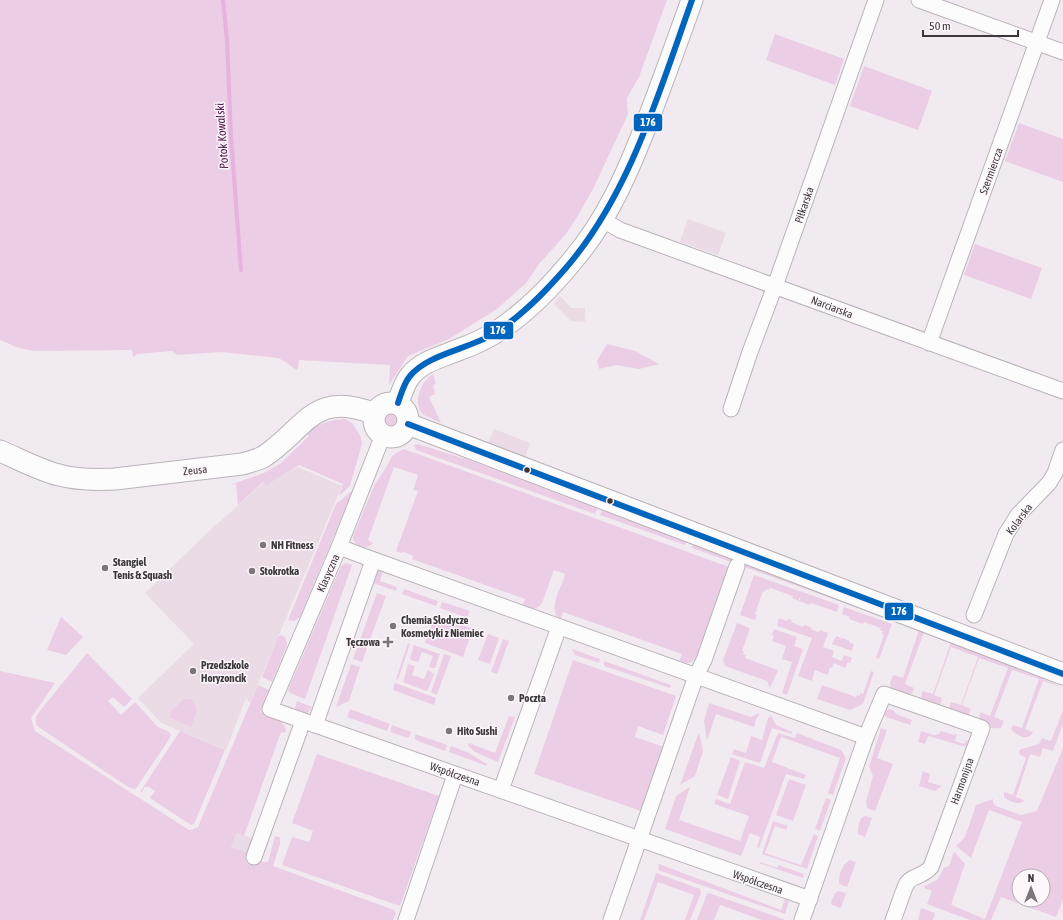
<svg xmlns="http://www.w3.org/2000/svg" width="1063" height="920" viewBox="0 0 1063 920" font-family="'Asap Condensed',sans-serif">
<rect width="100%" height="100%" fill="#f2eaf1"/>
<!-- built -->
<g fill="#eadbe7">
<polygon points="688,219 726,233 718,255 680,242"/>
<polygon points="560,296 571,308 585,308 585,322 571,321 554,304"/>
<polygon points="494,429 530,443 525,458 488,444"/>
<polygon points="298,467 342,486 250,703 246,698 226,750 161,723 138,698 194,644 145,593 207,533 271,476"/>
<polygon points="237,833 251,838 246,852 231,847"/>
</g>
<!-- green -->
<g fill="#ebcee5" fill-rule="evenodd">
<polygon points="0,0 667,0 639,77 627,98 628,114 594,187 579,214 566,234 540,263 526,283 497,309 449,339 408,356 389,385 390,365 299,360 298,368 296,370 284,361 278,358 222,352 177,355 172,351 137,354 133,358 132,350 33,351 16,347 0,340"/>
<polygon points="775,34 844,59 835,85 766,60"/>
<polygon points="864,66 932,91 918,130 850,106"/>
<polygon points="1019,123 1063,139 1063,182 1005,161"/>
<polygon points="975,244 1042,268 1031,299 964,275"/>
<polygon points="607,344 635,351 659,364 639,369 616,365 599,369 597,361"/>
<path d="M433,374L436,384L433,385L435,394L429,397L441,423C436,420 429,418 424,415C411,404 421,381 433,374Z"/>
<circle cx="390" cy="420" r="8"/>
<path d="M345,419L353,424L361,437L362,444L350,486L339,496L343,484L299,465L277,478L266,486L263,482L238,505L236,484L230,485L264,473L281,463L308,437V431C322,423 329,420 345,419Z"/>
<polygon points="418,444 462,458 464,458 574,499 575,497 600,502 595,514 416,450 414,445"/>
<path d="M404,449L729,567L696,658C691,664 686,664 679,662L682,654L563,612L560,621C547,606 561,591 565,574L554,570L542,603C536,611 531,609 522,608L525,599L412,559L413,556L404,552L401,553L396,551L418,491L413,490L418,475L394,467L368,540L373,543C367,551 352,546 353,536L375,484L387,466L392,456L398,452Z"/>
<polygon points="353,490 300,617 294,621 288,620 336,504"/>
<polygon points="602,510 688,536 685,545 600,515"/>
<polygon points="695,540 898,617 897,622 692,548"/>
<polygon points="345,563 352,565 305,699 290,693 288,690 341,566"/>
<polygon points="377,570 383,572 380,581 397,587 396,591 370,582"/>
<polygon points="754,575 839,605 837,612 811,603 810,605 799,601 801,598 799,598 799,601 792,598 793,596 770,588 769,590 766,589 765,592 763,591 755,614 757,615 755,620 740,615"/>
<polygon points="404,589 438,601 436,606 402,594"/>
<polygon points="377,593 386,596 362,662 353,659"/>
<polygon points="442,602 470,611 467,617 465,617 440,608"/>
<polygon points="844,607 892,624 879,659 876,658 884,635 882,634 883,631 880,630 881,628 864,622 863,624 855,621 856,619 855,621 849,619 850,617 842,614"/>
<polygon points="435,615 473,629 463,657 425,643"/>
<polygon points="61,617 83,637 66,655 47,650"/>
<polygon points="779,618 787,621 788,619 792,620 791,622 803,627 804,625 811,627 811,629 818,632 820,630 828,633 823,647 834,651 832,657 842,661 844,655 852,658 850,663 848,662 845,668 834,663 832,668 830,667 828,675 815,670 812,681 798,676 812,638 777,626"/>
<polygon points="737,623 750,628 742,651 744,652 743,654 746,655 745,658 778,670 770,688 767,681 725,666 723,660"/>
<polygon points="774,629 797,637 794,646 803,649 787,695 782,693 792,662 782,659 786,646 772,641 774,636 772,635"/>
<path d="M919,630L1045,674L1043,679L1063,688L1043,681L1025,729L1033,732C1029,742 1016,736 1011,729L1013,725L1022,728L1039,679L1012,670L994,717L1004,721L1001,728C993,729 986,728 979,724L980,712L990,716L1008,668L979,658L962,705L971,709L968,716L951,713L949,709L951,702L961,705L978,657L951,647L934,695L942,698L940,705L937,706L924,702L921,699L922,691L933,694L951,642L924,632L905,684L914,688L912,693L908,696L891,689L890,683L893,675L903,678Z"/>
<polygon points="488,634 499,638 490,664 478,660"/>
<polygon points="281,635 285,637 287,645 272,682 262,677 278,637"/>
<polygon points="836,636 841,638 841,640 842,638 850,641 850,643 854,644 852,651 832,644"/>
<polygon points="503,639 509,641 497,674 491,672"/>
<polygon points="408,643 410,644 398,680 396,679"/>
<polygon points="414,645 440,654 435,668 433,668 429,667 433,656 422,652 418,662 411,660 410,658"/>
<polygon points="572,649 600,659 599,663 575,655"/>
<path d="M87,653L132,699L124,707L113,697L108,701L121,715L135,702L158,727L168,731L171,734L170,738L137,787L135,789L128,787L37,726C35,720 35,717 39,712Z"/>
<polygon points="444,654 451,656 437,695 431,692"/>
<polygon points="573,660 676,696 663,735 638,726 635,737 664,747 641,811 534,774"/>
<polygon points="604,661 671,685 670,688 604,666"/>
<polygon points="351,664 360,667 349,701 336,707"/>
<polygon points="408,664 415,666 412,675 424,679 428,670 434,674 428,690 426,691 403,682"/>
<path d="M0,671L55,683L31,718L35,731L189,830L194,829L198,827L258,685L269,690L260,712L283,720L282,724C285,727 287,729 285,733L281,732L244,836L237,833L231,847L246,852L251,838L253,839L247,857L263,862H268L275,836L280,837V844L273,866L394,910L396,913L393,920H0Z"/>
<polygon points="871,671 874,672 863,704 850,710 817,699 822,685 856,697 857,695 860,696 860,693 863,694"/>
<polygon points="395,683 436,698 434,705 393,690"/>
<polygon points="184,699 191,699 197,709 191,727 171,718 170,712"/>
<path d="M297,701L312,707C308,716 302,714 294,712Z"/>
<polygon points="709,703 751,717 759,713 759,715 756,719 754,727 716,714 707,741 704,721"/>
<polygon points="350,709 390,724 387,731 347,717"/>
<polygon points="888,709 893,710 896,714 912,720 910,725 886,717 884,713"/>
<path d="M1063,710V724L1053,751L1043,748L1040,757L1030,754L1016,797L1024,800L1023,802C1018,805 1009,801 1004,797V792L1013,795L1026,758L1019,754V751L1021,749L1039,744L1042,738L1051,741Z"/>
<polygon points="509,716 515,717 498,762 475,752 468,746 469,743 495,753"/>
<polygon points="771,716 776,725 792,732 792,734 772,728 760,763 732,754 734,749 746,753 751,736 762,740 768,718"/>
<polygon points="392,725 411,732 410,736 408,738 390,732"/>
<polygon points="881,728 887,730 877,758 893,764 875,811 867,808 866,802 873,776 869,767"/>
<polygon points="180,731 225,750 194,824 191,825 150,798 155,791 149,787 145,787 141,793 140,792"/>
<polygon points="921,731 934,735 939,734 941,731 954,735 957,733 955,741 964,744 966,740 968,741 966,747 928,736 925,744 918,742"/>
<polygon points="699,732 703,751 695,776 680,785"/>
<polygon points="778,733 795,738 797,733 841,750 846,758 833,795 828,793 840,758 781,737 772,762 806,775 804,779 786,774 759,848 757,847 760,837 750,833 741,856 665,829 676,796 690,787 679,820 740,841 749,816 714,804 716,799 730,804 745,762 764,768"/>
<polygon points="415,734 447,745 445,751 418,741 415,739"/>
<polygon points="451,746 467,752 487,764 487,766 449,752"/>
<path d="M1063,748V900L1056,917L1001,897L991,920H970L927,904L932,891L924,888L925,886L938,879L944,868L949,866L954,851L965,864L951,905L985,919L1022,822L989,810L971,858L956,846L965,837L976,805L993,799V803L996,806L1021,815L1037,811ZM1019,876H1043V900H1019Z"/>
<polygon points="317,754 439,796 400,906 282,865 292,837 309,842 313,831 292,823"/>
<polygon points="731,757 740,761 728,799 717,795"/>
<polygon points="923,771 930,774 928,782 942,786 935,791 919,786"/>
<polygon points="789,779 806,785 793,821 776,815"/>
<polygon points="826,798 831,800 820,831 815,829"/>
<path d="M864,816L872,818L865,837L858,834C858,828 858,820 864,816Z"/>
<polygon points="773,821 788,826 786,830 775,826 765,853 801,865 814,834 818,836 807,869 762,854"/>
<path d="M850,860L856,862L847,887L839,884C839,875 841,865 850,860Z"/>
<polygon points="760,862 777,868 778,865 804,874 803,878 759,863"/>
<polygon points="659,864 781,910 785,899 789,901 785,914 658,870"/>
<polygon points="656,873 700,889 701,893 690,920 685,920 694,895 658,882 644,920 640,920"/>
<polygon points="838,891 846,893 841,908 832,905 831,902 835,893"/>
<polygon points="709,893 783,919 784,920 762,920 720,905 714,920 697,920 707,894"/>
<polygon points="921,908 935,913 933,920 918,920"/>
</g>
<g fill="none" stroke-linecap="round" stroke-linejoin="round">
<!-- stream -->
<polyline stroke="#e6b3dd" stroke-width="4" points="223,0 227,40 231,136 241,270"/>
<!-- street casing -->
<g stroke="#b9b3b8" stroke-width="17">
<g id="street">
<polyline points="919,0 1063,52"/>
<polyline points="603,220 620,230 1063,391"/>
<polyline points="929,343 1052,0"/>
<polyline points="731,409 750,352 775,286 876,0"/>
<polyline points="383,435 339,547 270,709 810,899"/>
<polyline points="339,547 374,560 866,737"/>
<polyline points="974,615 1006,534 1018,515 1049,483 1055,473 1063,450"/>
<polyline points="315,725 370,569 374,560"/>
<polyline points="501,790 559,627"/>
<polyline points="254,857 303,721"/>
<polyline points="406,920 455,775"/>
<polyline points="611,920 696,676 704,660 737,566"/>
<path d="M802,920L866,737L884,694L982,728L931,867C924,876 912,876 907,883C903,890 897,911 893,920"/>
</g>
</g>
<!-- secondary casing -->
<g stroke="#b9b3b8" stroke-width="23">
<g id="secondary">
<circle cx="391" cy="420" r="17"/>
<path d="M398,403C401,394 404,384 410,376C423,360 445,356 463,348C473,345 484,339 493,334C522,316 551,287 573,260C607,220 627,174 646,125C662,84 677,42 692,0"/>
<polyline points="408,424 1063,674"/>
<path d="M0,451C19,459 39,470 59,475C77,480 96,480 115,479L242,464C249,462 257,460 263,457C306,429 313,389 375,414"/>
</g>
</g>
<!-- street -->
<use href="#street" stroke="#fdfcfd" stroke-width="15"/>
<!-- secondary -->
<use href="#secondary" stroke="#fdfcfd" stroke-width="21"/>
<!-- bus-1 casing -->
<g stroke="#fdf7fc" stroke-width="9">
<g id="bus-1">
<path d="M398,403C401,394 404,383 410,376C428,354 469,349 493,334C521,317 544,293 565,269C630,194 659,92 692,0"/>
<polyline points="408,424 1063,674"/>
</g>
</g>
<!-- bus-1 -->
<use href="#bus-1" stroke="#0065bd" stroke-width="6"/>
</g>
<!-- markers -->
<g fill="#3d373b" stroke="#fdf7fc" stroke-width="1.5">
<circle cx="527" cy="470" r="3.5"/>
<circle cx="610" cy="501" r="3.5"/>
</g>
<g fill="#7c767b" stroke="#fdf7fc" stroke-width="1.5">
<circle cx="263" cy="545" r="4"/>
<circle cx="105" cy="568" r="4"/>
<circle cx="252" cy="571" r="4"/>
<circle cx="393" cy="626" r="4"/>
<path d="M386 636h4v4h4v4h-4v4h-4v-4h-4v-4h4z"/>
<circle cx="193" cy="671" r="4"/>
<circle cx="511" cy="698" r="4"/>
<circle cx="449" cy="731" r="4"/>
</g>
<g text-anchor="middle" stroke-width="3" stroke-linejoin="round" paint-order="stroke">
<!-- street labels -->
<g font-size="11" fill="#3d373b" stroke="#fdf7fc">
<text transform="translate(991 171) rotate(-70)" y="4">Szermiercza</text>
<text transform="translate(804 205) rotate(-71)" y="4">Piłkarska</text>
<text transform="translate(832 307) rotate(21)" y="4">Narciarska</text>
<text transform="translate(195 470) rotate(-6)" y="4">Zeusa</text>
<text transform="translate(1019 519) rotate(-53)" y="4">Kolarska</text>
<text transform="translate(328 573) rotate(-66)" y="4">Klasyczna</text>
<text transform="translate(455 774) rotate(19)" y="4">Współczesna</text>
<text transform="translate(962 781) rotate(-70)" y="4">Harmonijna</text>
<text transform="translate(758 882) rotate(19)" y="4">Współczesna</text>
</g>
<!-- poi labels -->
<g font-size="11" font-weight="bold" fill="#3d373b" stroke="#fdf7fc" text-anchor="start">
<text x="271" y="549">NH Fitness</text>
<text x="113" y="566">Stangiel<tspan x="113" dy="13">Tenis &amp; Squash</tspan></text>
<text x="260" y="575">Stokrotka</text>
<text x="401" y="624">Chemia Słodycze<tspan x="401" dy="13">Kosmetyki z Niemiec</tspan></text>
<text x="380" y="646" text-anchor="end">Tęczowa</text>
<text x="201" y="669">Przedszkole<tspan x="201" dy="13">Horyzoncik</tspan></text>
<text x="519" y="702">Poczta</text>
<text x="457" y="735">Hito Sushi</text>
</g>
<!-- water labels -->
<g font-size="12" font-style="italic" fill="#4d1046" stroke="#fdf7fc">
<text transform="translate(222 136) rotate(-94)" y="4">Potok Kowalski</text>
</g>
</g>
<g stroke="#fdf7fc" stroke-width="1.5">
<rect x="633" y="113" width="30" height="19" rx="4" fill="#0065bd"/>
<rect x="483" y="321" width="31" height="19" rx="4" fill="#0065bd"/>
<rect x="884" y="602" width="30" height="19" rx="4" fill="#0065bd"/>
</g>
<g font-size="11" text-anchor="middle" font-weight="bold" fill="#fff">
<text x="648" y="126">176</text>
<text x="498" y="334">176</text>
<text x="899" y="615">176</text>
</g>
<!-- north arrow -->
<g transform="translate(1031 888)"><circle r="19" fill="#fdf7fc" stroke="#b0aaaf"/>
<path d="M0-3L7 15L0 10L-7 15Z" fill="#7c767b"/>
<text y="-6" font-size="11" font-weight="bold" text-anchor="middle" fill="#3d373b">N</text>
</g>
<!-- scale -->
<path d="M923 30v6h95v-6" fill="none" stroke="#3d373b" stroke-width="2"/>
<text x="929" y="30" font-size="12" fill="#3d373b" stroke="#fdf7fc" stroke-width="3" paint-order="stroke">50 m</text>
</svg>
